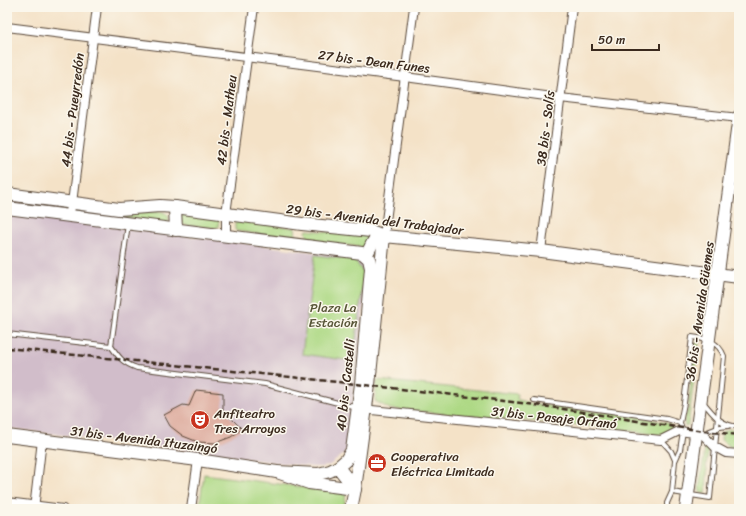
<svg xmlns="http://www.w3.org/2000/svg" width="746" height="516" viewBox="0 0 746 516" font-family="Sriracha,sans-serif">
<rect width="100%" height="100%" fill="#fbf7ec"/>
<filter id="ink" filterUnits="userSpaceOnUse"><feTurbulence type="fractalNoise" baseFrequency=".025" numOctaves="2"/><feDisplacementMap in="SourceGraphic" scale="8" xChannelSelector="R" yChannelSelector="G"/><feConvolveMatrix kernelMatrix="1 2 1 2 8 2 1 2 1" color-interpolation-filters="sRGB"/></filter>
<filter id="wash" filterUnits="userSpaceOnUse"><feTurbulence type="fractalNoise" baseFrequency=".012" numOctaves="4" result="noise"/><feDisplacementMap in="SourceGraphic" scale="16" xChannelSelector="R" yChannelSelector="G"/><feGaussianBlur stdDeviation="0.9" result="paint"/><feColorMatrix in="noise" values="0 0 0 0 0 0 0 0 0 0 0 0 0 0 0 0 0 1.4 0 .05"/><feComposite in="paint" operator="in"/></filter>
<g filter="url(#wash)">
<rect width="100%" height="100%" fill="#f4e2c7"/>
<!-- industrial -->
<polygon fill="#d1bdca" points="7,213 360,258 364,263 368,269 349,439 347,449 344,454 330,465 322,467 312,467 7,428"/>
<!-- green -->
<g fill="#aed985" stroke="#748252">
<polygon points="79,209 163,212 168,215 169,221 167,223 78,212"/>
<polygon points="183,213 217,218 219,220 218,227 216,228 184,225 182,224 180,217"/>
<polygon points="238,220 295,228 296,237 294,239 237,231 235,230 235,223"/>
<polygon points="307,230 370,236 364,248 354,246 309,241 306,232"/>
<polygon points="315,255 355,260 364,274 353,361 302,354"/>
<polygon points="695,343 699,343 688,425 685,426 684,420 688,408"/>
<polygon points="377,380 518,394 517,399 532,404 642,417 670,424 674,429 660,435 602,427 390,409 375,401"/>
<polygon points="729,429 739,430 739,448 731,447 721,440 722,432"/>
<polygon points="706,442 709,448 706,465 707,471 706,494 701,493 699,489"/>
<polygon points="204,474 346,493 344,509 199,509"/>
</g>
<g id="blocks">
<!-- building -->
<polygon fill="#dba698" points="196,390 223,393 223,414 227,414 242,429 231,437 215,443 198,442 183,436 170,426 164,415 183,405 189,406"/>
</g>
</g>
<g filter="url(#ink)">
<use href="#blocks" fill-opacity="0" stroke="#574637" stroke-width="1"/>
<g fill="none" stroke-linecap="round" stroke-linejoin="round">
<!-- lane casing -->
<g stroke="#574637" stroke-width="6">
<g id="lane">
<polyline points="7,334 111,346 128,224"/>
<path d="M111,346C119,358 123,363 137,368L265,384L357,408"/>
<polyline points="534,400 667,419 680,423"/>
<path d="M703,402C715,416 720,425 739,427"/>
<polyline points="702,434 720,427 728,426"/>
<polyline points="661,440 671,451 675,460"/>
<path d="M667,509V503L672,492L675,461L680,450L683,431L680,423L684,403L692,337C707,339 718,341 724,356L710,498L672,492"/>
</g>
</g>
<!-- street casing -->
<g stroke="#574637" stroke-width="10">
<g id="street">
<polyline points="7,27 405,77 560,98 739,118"/>
<polyline points="69,216 72,203 97,7"/>
<polyline points="226,236 226,214 254,7"/>
<polyline points="384,236 414,7"/>
<polyline points="541,251 572,7"/>
<polyline points="362,409 661,440 679,431 702,434 715,447 726,453 739,454"/>
<polyline points="7,502 63,509"/>
<polyline points="34,509 42,440"/>
<polyline points="191,509 198,460"/>
</g>
</g>
<!-- secondary casing -->
<g stroke="#574637" stroke-width="14">
<g id="secondary">
<polyline points="7,194 119,209 160,206 175,207 302,224 371,231 384,236 541,251 739,277"/>
<polyline points="175,207 176,230"/>
<polyline points="7,208 362,253 366,256"/>
<polyline points="7,436 198,460 277,472 318,474 330,471 338,467"/>
<polyline points="277,472 309,483 355,489 369,385 384,236"/>
<polyline points="351,509 355,489 338,467 346,460 352,450 361,384 371,268 369,259 366,256 373,242 384,236"/>
<polyline points="686,509 739,116"/>
</g>
</g>
<!-- lane -->
<use href="#lane" stroke="#fff" stroke-width="4"/>
<!-- street -->
<use href="#street" stroke="#fff" stroke-width="8"/>
<!-- secondary -->
<use href="#secondary" stroke="#fff" stroke-width="12"/>
<!-- rail -->
<path stroke="#3b2a1e" stroke-width="2.5" stroke-dasharray="6 3" stroke-linecap="butt" d="M7,348C173,365 339,381 504,401C583,410 660,427 739,435"/>
</g>
</g>
<!-- icons -->
<defs>
<g id="theatre-disc" transform="scale(1)"><circle r="9.5" fill="#c8321e" stroke="#fbf7ec"/><path d="M-5-5.5Q0-4 5-5.5V0Q5 5 0 6Q-5 5-5 0ZM-3.3-2.5H-1v1.5H-3.3ZM1-2.5H3.3v1.5H1ZM-2.8 1Q0 5.5 2.8 1Z" fill="#fff"/></g>
<g id="office-disc" transform="scale(1)"><circle r="9.5" fill="#c8321e" stroke="#fbf7ec"/><path d="M-6-3h4V-5.5h4V-3h4V5H-6ZM-1-4.5V-3h2v-1.5ZM-6 0V1H6V0Z" fill="#fff"/></g>
</defs>
<g fill-rule="evenodd">
<use href="#theatre-disc" x="200" y="420"/>
<use href="#office-disc" x="377" y="463"/>
</g>
<g text-anchor="middle" stroke-width="3" stroke-linejoin="round" paint-order="stroke">
<!-- street labels -->
<g font-size="13" fill="#3b2a1e" stroke="#fbf7ec">
<text transform="translate(374 61) rotate(7)" y="5">27 bis - Dean Funes</text>
<text transform="translate(72 110) rotate(-83)" y="5">44 bis - Pueyrredón</text>
<text transform="translate(226 120) rotate(-83)" y="5">42 bis - Matheu</text>
<text transform="translate(545 128) rotate(-83)" y="5">38 bis - Solís</text>
<text transform="translate(375 219) rotate(7)" y="5">29 bis - Avenida del Trabajador</text>
<text transform="translate(699 311) rotate(-82)" y="5">36 bis - Avenida Güemes</text>
<text transform="translate(345 385) rotate(-84)" y="5">40 bis - Castelli</text>
<text transform="translate(554 417) rotate(6)" y="5">31 bis - Pasaje Orfanó</text>
<text transform="translate(144 439) rotate(7)" y="5">31 bis - Avenida Ituzaingó</text>
</g>
<!-- park labels -->
<g font-size="13" fill="#585638" stroke="#fbf7ec">
<text x="333" y="312">Plaza La<tspan x="333" dy="15">Estación</tspan></text>
</g>
<!-- poi labels -->
<g font-size="13" fill="#3b2a1e" stroke="#fbf7ec" text-anchor="start">
<text x="214" y="418">Anfiteatro<tspan x="214" dy="15">Tres Arroyos</tspan></text>
<text x="391" y="461">Cooperativa<tspan x="391" dy="15">Eléctrica Limitada</tspan></text>
</g>
</g>
<!-- margin -->
<rect width="746" height="516" fill="none" stroke="#fbf7ec" stroke-width="24"/>
<!-- scale -->
<path d="M592 44v6h67v-6" fill="none" stroke="#3b2a1e" stroke-width="2"/>
<text x="598" y="44" font-size="12" fill="#3b2a1e" stroke="#fbf7ec" stroke-width="3" paint-order="stroke">50 m</text>
</svg>
